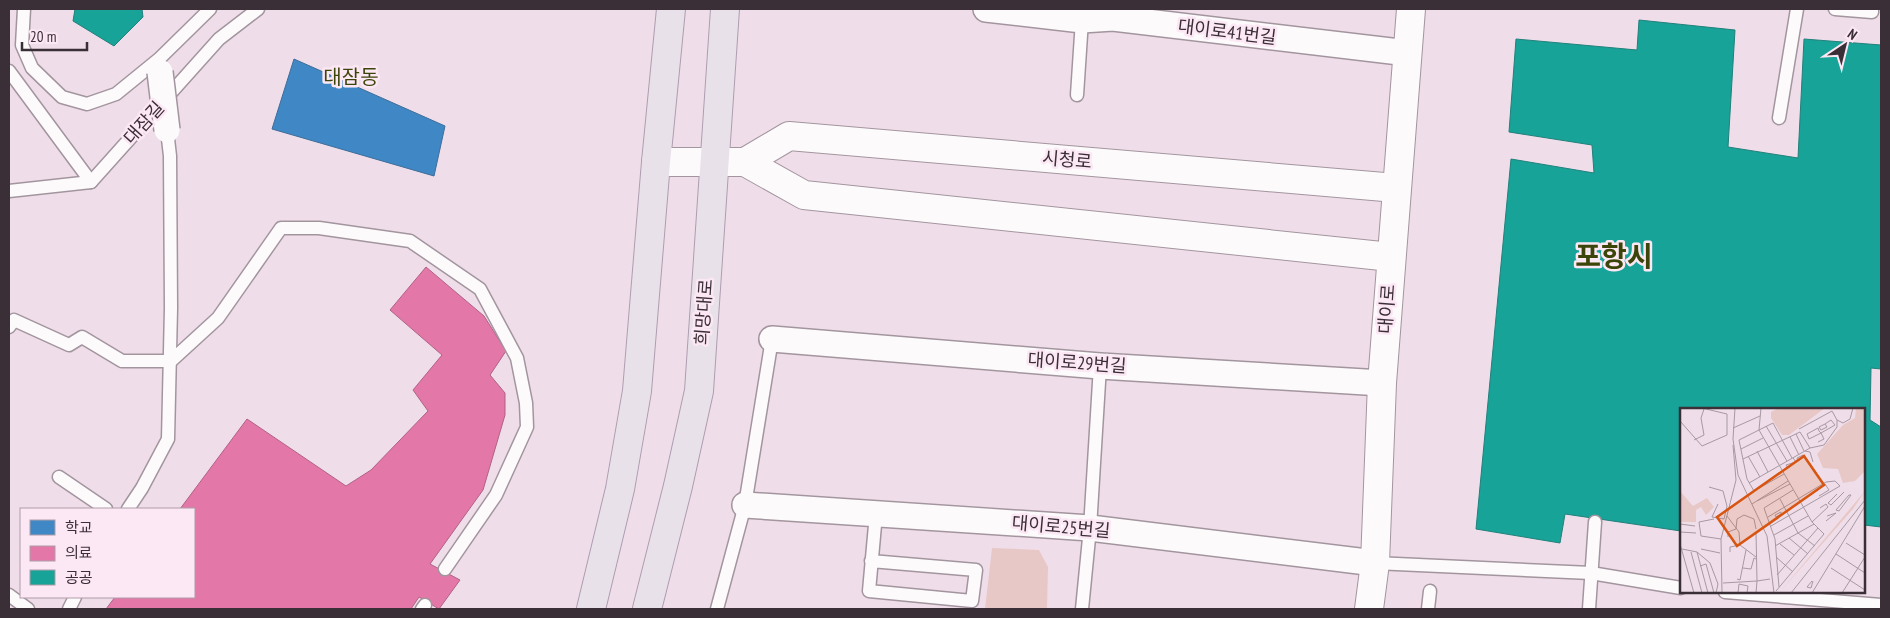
<svg xmlns="http://www.w3.org/2000/svg" width="1890" height="618" viewBox="0 0 1890 618" font-family="'PT Sans Narrow','Noto Sans KR',sans-serif">
<rect width="100%" height="100%" fill="#efdee9"/>
<!-- green -->
<polygon fill="#e8c8c6" points="992,548 1039,550 1048,567 1047,609 985,609"/>
<!-- schools -->
<polygon fill="#3f88c5" stroke="#3e6d9a" points="294,59 445,126 434,176 272,129"/>
<!-- health -->
<polygon fill="#e377a8" stroke="#b16186" points="426,267 484,316 506,351 490,375 505,393 505,415 483,490 430,564 460,580 439,609 419,597 411,609 106,609 115,597 194,597 194,509 180,509 247,419 346,486 371,470 428,411 413,390 442,355 390,310"/>
<!-- public -->
<g fill="#17a398" stroke="#22807b">
<polygon points="75,9 142,9 143,17 114,46 73,21"/>
<polygon points="1639,20 1735,30 1728,147 1798,158 1804,39 1881,45 1881,369 1871,368 1870,420 1881,427 1881,527 1864,525 1864,409 1681,409 1681,531 1565,514 1560,543 1476,529 1511,159 1594,173 1592,145 1509,132 1516,39 1637,50"/>
</g>
<g fill="none" stroke-linecap="round" stroke-linejoin="round">
<!-- lane casing -->
<g stroke="#a3959e" stroke-width="15">
<g id="lane">
<polyline points="24,9 22,45 32,68 62,97 87,104 116,94 159,59 210,9"/>
<polyline points="1835,9 1872,12 1872,9"/>
<polyline points="9,71 91,182"/>
<polyline points="1077,95 1082,20"/>
<polyline points="1779,118 1797,9"/>
<polyline points="9,191 91,182 219,39 258,9"/>
<polyline points="9,327 14,320 69,345 82,337 122,361 171,361 218,318 281,228 319,228 410,241 480,289 517,358 526,403 527,427 496,495 445,569"/>
<polyline points="59,477 106,509"/>
<polyline points="128,509 142,488 168,439 171,308 170,156 167,130"/>
<polyline points="871,561 976,570 972,601 869,591 876,514"/>
<polyline points="1375,563 1591,573 1681,588"/>
<polyline points="1725,592 1881,605"/>
<polyline points="9,595 28,609"/>
<polyline points="69,609 75,597"/>
<polyline points="422,609 425,605"/>
<polyline points="717,609 745,505 772,339"/>
<polyline points="1082,609 1090,528 1100,366"/>
<polyline points="1428,609 1430,591"/>
<polyline points="1589,609 1595,522"/>
</g>
</g>
<!-- street casing -->
<g stroke="#a3959e" stroke-width="28">
<g id="street">
<polyline points="986,9 1082,20 1113,18 1408,53"/>
<polyline points="772,339 1100,366 1382,383"/>
<polyline points="745,505 1090,528 1375,563"/>
</g>
</g>
<!-- secondary casing -->
<g stroke="#a3959e" stroke-width="30">
<g id="secondary">
<polyline points="656,162 745,162 789,136 1396,188"/>
<polyline points="745,162 804,195 1391,257"/>
<polyline points="1369,609 1375,563 1382,383 1411,9"/>
</g>
</g>
<!-- primary casing -->
<g stroke="#ae9daf" stroke-width="30">
<g id="primary">
<polyline points="591,609 620,489 637,391 656,162 671,9"/>
<polyline points="647,609 678,486 699,391 725,9"/>
</g>
</g>
<!-- lane -->
<use href="#lane" stroke="#fdfafc" stroke-width="12"/>
<!-- street -->
<use href="#street" stroke="#fdfafc" stroke-width="25"/>
<!-- secondary -->
<use href="#secondary" stroke="#fdfafc" stroke-width="28"/>
<!-- primary -->
<use href="#primary" stroke="#e8e1ea" stroke-width="28"/>
<!-- street-bridge casing -->
<g stroke="#a3959e" stroke-width="28" stroke-linecap="butt">
<polyline id="street-bridge" points="160,72 167,130"/>
</g>
<!-- street-bridge -->
<use href="#street-bridge" stroke="#fdfafc" stroke-width="25"/>
</g>
<g text-anchor="middle" stroke-width="5" stroke-linejoin="round" paint-order="stroke">
<!-- street labels -->
<g font-size="18" fill="#3b2f37" stroke="#fce7f4">
<text transform="translate(1227 32) rotate(7)" y="6">대이로41번길</text>
<text transform="translate(144 123) rotate(-48)" y="6">대잠길</text>
<text transform="translate(1067 160) rotate(5)" y="6">시청로</text>
<text transform="translate(1387 309) rotate(-86)" y="6">대이로</text>
<text transform="translate(704 312) rotate(-86)" y="6">희망대로</text>
<text transform="translate(1077 363) rotate(4)" y="6">대이로29번길</text>
<text transform="translate(1061 527) rotate(5)" y="6">대이로25번길</text>
</g>
<!-- quarter labels -->
<g font-size="20" fill="#3c4509" stroke="#fce7f4">
<text x="351" y="84">대잠동</text>
</g>
<!-- town labels -->
<g font-size="28" font-weight="bold" fill="#3c4509" stroke="#fce7f4">
<text x="1614" y="266">포항시</text>
</g>
</g>
<!-- overview -->
<g transform="translate(1680 408)">
<rect width="185" height="185" fill="#efdee9"/>
<path d="M99,0H145L109,27H102L91,10V4ZM176,0H185V63L175,73L163,75L158,61L143,60L137,46L163,17L175,10ZM0,83L13,98L27,90L34,99L26,107L21,99L16,102V114H0ZM185,83L173,101L99,185L179,90Z" fill="#e8c8c6"/>
<path fill="none" stroke="#a798a2" stroke-width="1" d="M55,0L53,31L58,67L87,128L94,185M81,0L79,22L132,114L144,126L96,183M157,12L163,15L170,11L173,0M0,13L22,38L47,27V6L22,0M86,18L107,53M53,20L80,8M116,26L124,43M110,29L119,47M14,32L24,27L21,10L24,1M138,34L144,31L141,25L139,23L138,20L127,26L129,31L141,25L155,17L151,12L145,16L139,19L141,22L147,19L145,16M61,41L83,30M77,43L88,64M125,43L130,44L133,54M68,48L80,69M113,50L116,54L118,53L124,49L123,47L117,50L118,53M63,51L120,24L130,40M113,56L108,60L106,57L116,54M104,66L74,83L67,71L59,32L93,15L112,50M69,75L130,40L144,37L157,19V12L152,3L119,21M29,79L43,83L47,98L44,111L32,109L38,96M157,86L148,95L151,97L164,84M171,87L159,103L156,102L169,87ZM139,88L149,82L145,76M100,91L118,125L135,138M77,93L110,76M72,96L108,73M101,104V106L96,109L95,107ZM47,108L59,124L60,137L76,149M88,109L146,74L155,73L160,78L91,118M34,111L19,114L21,128L41,131M146,113L156,105L147,108M132,114L148,99L146,96L140,100M0,116L15,118M0,124L16,125M76,124L77,173L90,171M94,127L128,108M48,129V124L56,121L57,111L64,107L74,111L76,121M109,130L128,146M166,135L185,147M0,136L14,185M100,136L114,147M95,138L134,116M2,141L17,144L30,155L38,176L36,185M21,141L40,145M11,144L22,185M17,144L28,185M50,144V139L60,137M156,146L185,165M96,149L113,164M20,158L26,156L34,185M63,160L71,161L74,150L76,151M151,160L185,182M97,167L138,120M57,171L60,172L66,142M132,173L127,179L131,180L133,173M43,175L77,173L76,185M99,179L95,131L84,100L113,82M42,185L41,131L56,72L53,37M58,185L59,176L68,178L67,185M111,185L185,92M132,185L185,98M162,185L185,149"/>
<path fill="#d75510" fill-opacity="0.15" stroke="#d75510" stroke-width="2.5" d="M124,48L144,77L57,138L37,109Z"/>
<rect width="185" height="185" fill="none" stroke="#3b2f37" stroke-width="2.5"/>
</g>
<!-- border -->
<rect width="1890" height="618" fill="none" stroke="#3b2f37" stroke-width="20"/>
<!-- legend -->
<rect x="20" y="508" width="175" height="90" fill="#fce7f4" stroke="#af9da8"/>
<rect x="30" y="520" width="25" height="15" fill="#3f88c5" stroke="#af9da8"/>
<text x="65" y="533" font-size="15" fill="#3b2f37">학교</text>
<rect x="30" y="546" width="25" height="15" fill="#e377a8" stroke="#af9da8"/>
<text x="65" y="558" font-size="15" fill="#3b2f37">의료</text>
<rect x="30" y="570" width="25" height="15" fill="#17a398" stroke="#af9da8"/>
<text x="65" y="583" font-size="15" fill="#3b2f37">공공</text>
<!-- north arrow -->
<g transform="translate(1845 45) rotate(35)" stroke="#fce7f4" stroke-width="4" paint-order="stroke">
<path d="M0-4L9 19L0 12L-9 19Z" fill="#3b2f37"/>
<text y="-8" font-size="14" font-weight="bold" text-anchor="middle" fill="#3b2f37">N</text>
</g>
<!-- scale -->
<path d="M22 42v8h65v-8" fill="none" stroke="#3b2f37" stroke-width="2.5"/>
<text x="30" y="42" font-size="15" fill="#3b2f37" stroke="#fce7f4" stroke-width="4" paint-order="stroke">20 m</text>
</svg>
